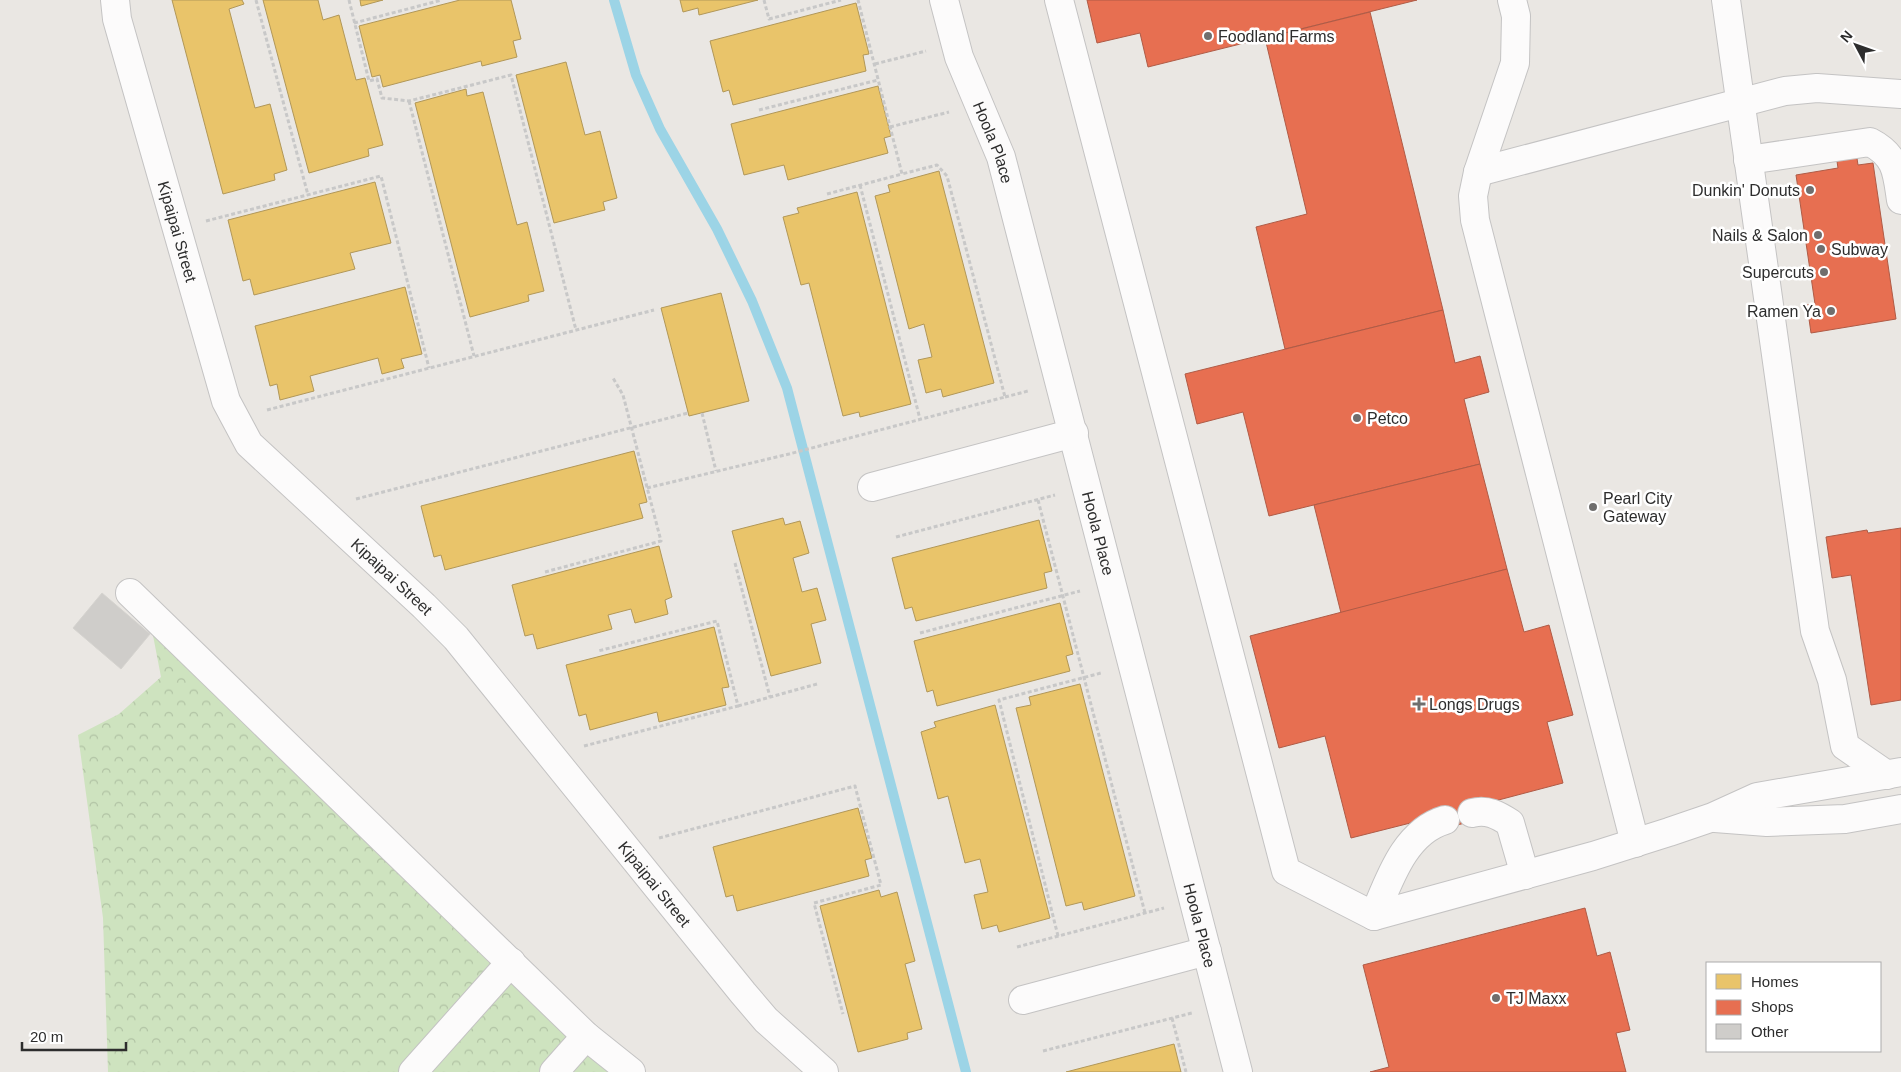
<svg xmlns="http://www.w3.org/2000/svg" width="1901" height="1072" viewBox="0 0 1901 1072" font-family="Helvetica,sans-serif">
<defs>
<pattern id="park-crowns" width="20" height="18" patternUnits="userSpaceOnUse" patternTransform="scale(1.25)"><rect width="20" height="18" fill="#cee3bf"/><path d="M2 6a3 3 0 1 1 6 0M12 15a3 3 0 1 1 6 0" fill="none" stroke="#b1c3a4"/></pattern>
</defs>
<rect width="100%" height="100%" fill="#eae7e3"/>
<!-- park -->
<polygon fill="url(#park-crowns)" points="151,625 608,1072 108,1072 103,918 78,735 119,714 161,677"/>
<!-- homes -->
<g fill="#e9c46a" stroke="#b19758">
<polygon points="172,0 242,0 244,4 229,9 255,108 270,104 287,170 274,174 275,180 223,194"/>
<polygon points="263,0 318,0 323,20 339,15 356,80 365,78 383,145 368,149 369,156 309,173"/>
<polygon points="360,0 383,0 361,6"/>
<polygon points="460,0 511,0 521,39 513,41 517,57 482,66 481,61 383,87 380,75 372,77 359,26"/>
<polygon points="680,0 758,0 699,15 698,8 683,12"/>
<polygon points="856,3 869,54 863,55 866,71 733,105 729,90 723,92 710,41"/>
<polygon points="566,62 585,135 600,131 617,198 603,202 605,210 554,223 516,75"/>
<polygon points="878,86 891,136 884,138 888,153 788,180 784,165 744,175 731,124"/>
<polygon points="466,89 467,96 483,92 517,225 527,222 544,291 528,295 529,301 470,317 415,103"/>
<polygon points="939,171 994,383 943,397 941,389 926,393 918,360 932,357 924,324 909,329 875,196 890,192 888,185"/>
<polygon points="375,182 391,243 350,253 355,269 254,295 250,279 243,281 228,220"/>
<polygon points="857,192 911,404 860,417 859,412 843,416 809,283 801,285 783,217 799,213 797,208"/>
<polygon points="405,287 422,354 401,359 404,368 382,374 378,358 310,376 314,391 280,400 277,384 270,386 255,326"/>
<polygon points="721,293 749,401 689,416 661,308"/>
<polygon points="634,451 647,502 639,504 643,518 445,570 441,555 434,557 421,506"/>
<polygon points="783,518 785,525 800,521 809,553 793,558 802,592 817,588 826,620 811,624 821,663 771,676 732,531"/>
<polygon points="1039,520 1052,571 1044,573 1047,588 916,621 912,607 905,609 892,558"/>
<polygon points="659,546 672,597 665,600 668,614 635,623 631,609 608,615 612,629 537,649 533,634 525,636 512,585"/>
<polygon points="1060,603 1073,654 1066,656 1070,671 937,706 933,690 927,692 914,641"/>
<polygon points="714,627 729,687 722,688 726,705 659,722 657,712 590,730 586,714 579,716 566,665"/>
<polygon points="1080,684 1135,896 1084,910 1082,902 1066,906 1016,708 1031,705 1029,697"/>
<polygon points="995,705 1050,918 999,932 997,925 982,929 974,895 988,892 980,859 965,863 948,796 938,799 921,732 936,727 934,722"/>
<polygon points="858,808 872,858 865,860 869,876 737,911 733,895 726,897 713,847"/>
<polygon points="879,890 881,897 897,892 915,961 905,964 922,1029 907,1033 908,1039 858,1052 820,906"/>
<polygon points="1174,1044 1181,1072 1066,1072"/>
</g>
<!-- shops -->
<g fill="#e76f51" stroke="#af5b46">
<polygon points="1087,0 1417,0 1148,67 1140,33 1097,43"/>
<polygon points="1370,12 1443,310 1285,349 1256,227 1307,214 1265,38"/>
<polygon points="1855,145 1858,165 1873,163 1896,319 1811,333 1807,305 1815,304 1796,175 1838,168 1835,148"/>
<polygon points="1443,310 1455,363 1480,356 1489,392 1464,399 1480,464 1269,516 1243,412 1197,424 1185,374"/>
<polygon points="1480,464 1507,569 1341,613 1314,505"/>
<polygon points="1901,528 1901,700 1871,705 1851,575 1832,578 1826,537 1867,530 1868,533"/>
<polygon points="1507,569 1524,632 1549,625 1573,715 1547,722 1563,783 1472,807 1465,823 1457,825 1442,815 1351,838 1325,736 1279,748 1250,636"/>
<polygon points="1585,908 1597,956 1610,952 1630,1030 1616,1033 1626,1072 1370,1072 1389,1067 1363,965"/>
</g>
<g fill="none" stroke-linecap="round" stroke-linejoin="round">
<!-- stream -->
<polyline stroke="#9cd4e6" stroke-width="10" points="614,0 636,75 660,129 717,229 752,301 787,388 966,1072"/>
</g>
<!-- building -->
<polygon fill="#cfcdca" stroke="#d5d3cf" points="102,593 150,634 121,669 73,628"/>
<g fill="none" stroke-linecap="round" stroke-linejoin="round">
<!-- minor casing -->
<g stroke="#c4c3c3" stroke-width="30">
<g id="minor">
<path id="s1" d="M115,0L117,19L226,401L249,444L424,606L456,638L743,993L766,1020L824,1072"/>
<path id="s2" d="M944,0L959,57L1001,157L1238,1072"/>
<polyline points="1059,0 1286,871 1374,916 1593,856 1669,832 1713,817 1757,797 1901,772"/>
<polyline points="1512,0 1516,16 1515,63 1478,172 1473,196 1475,220 1635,843"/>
<polyline points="1726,0 1815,631 1832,680 1845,746 1887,775"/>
<path d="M1748,160L1870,142C1897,156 1897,173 1901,200"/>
<polyline points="1478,172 1785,91 1817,88 1901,94"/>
<polyline points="872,487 1074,433"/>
<polyline points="130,593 586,1036 631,1072"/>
<path d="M1472,813C1487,809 1498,815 1510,823L1525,875"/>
<polyline points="1715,818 1767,822 1845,819 1901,809"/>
<path d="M1374,916C1389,881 1404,832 1445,820"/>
<polyline points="1023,1000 1207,951"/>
<polyline points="413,1072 511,962"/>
<polyline points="554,1072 586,1036"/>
</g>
</g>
<!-- path -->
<g stroke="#c8c8c8" stroke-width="3" stroke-dasharray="4 2.5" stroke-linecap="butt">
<polyline points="256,0 308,195"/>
<polyline points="349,0 369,81 377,79 382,98 409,101 511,75 576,330"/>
<polyline points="764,0 769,19 841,0"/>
<polyline points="354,23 442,0"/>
<polyline points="875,64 926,51"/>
<polyline points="409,101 474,356"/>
<polyline points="759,110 878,80"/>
<polyline points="890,127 949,112"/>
<polyline points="860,185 920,419"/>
<polyline points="827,194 902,174 858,0"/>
<polyline points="206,221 381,176 429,368"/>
<polyline points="1005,397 1028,391"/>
<polyline points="267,410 654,310"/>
<polyline points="702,413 716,471"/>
<polyline points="647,488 789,454 1005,397 947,176 937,165 902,174"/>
<polyline points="356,499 688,413"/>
<polyline points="1038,500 1145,913"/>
<polyline points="896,537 1055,495"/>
<polyline points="735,563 770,697"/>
<polyline points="545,572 661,541 623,395 613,378"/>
<polyline points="920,633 1080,591"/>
<polyline points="738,706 817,684"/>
<polyline points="584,746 738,706 717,621 598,651"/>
<polyline points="659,838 855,786 881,885 814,903 843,1014"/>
<polyline points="1058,936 999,700 1101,673"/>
<polyline points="1017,947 1164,908"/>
<polyline points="1172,1018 1186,1072"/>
<polyline points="1043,1051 1192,1013"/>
</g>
<!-- minor -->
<use href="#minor" stroke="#fcfbfb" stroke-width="28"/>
</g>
<!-- markers -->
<g fill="#6f6e6d" stroke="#fff" stroke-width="2">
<circle cx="1208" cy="36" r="5"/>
<circle cx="1810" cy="190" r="5"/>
<circle cx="1818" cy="235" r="5"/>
<circle cx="1821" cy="249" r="5"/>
<circle cx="1824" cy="272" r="5"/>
<circle cx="1831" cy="311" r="5"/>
<circle cx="1357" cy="418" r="5"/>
<circle cx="1593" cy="507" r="5"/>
<path d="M1416.5 696.5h5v5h5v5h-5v5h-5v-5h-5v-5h5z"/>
<circle cx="1496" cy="998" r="5"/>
</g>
<g text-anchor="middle" stroke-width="5" stroke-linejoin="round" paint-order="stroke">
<!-- poi labels -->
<g font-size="16" fill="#2d2d2d" stroke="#fff" text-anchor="start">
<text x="1218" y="42">Foodland Farms</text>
<text x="1800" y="196" text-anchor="end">Dunkin' Donuts</text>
<text x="1808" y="241" text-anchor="end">Nails &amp; Salon</text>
<text x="1831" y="255">Subway</text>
<text x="1814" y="278" text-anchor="end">Supercuts</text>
<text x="1821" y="317" text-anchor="end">Ramen Ya</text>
<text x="1367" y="424">Petco</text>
<text x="1603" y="504">Pearl City<tspan x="1603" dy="18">Gateway</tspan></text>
<text x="1429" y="710">Longs Drugs</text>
<text x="1506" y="1004">TJ Maxx</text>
</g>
<!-- street labels -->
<g font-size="16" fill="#2d2d2d" stroke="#fff">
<text dy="6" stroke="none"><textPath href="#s2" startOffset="151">Hoola Place</textPath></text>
<text dy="6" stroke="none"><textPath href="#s1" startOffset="240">Kipaipai Street</textPath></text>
<text dy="6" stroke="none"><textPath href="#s2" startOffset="556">Hoola Place</textPath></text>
<text dy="6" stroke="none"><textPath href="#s1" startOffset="660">Kipaipai Street</textPath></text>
<text dy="6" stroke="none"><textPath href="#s1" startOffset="1065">Kipaipai Street</textPath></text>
<text dy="6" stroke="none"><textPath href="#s2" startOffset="961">Hoola Place</textPath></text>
</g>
</g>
<!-- legend -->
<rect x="1706" y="962" width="175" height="90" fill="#ffffff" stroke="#ababab"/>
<rect x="1716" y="974" width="25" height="15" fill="#e9c46a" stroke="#ababab"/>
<text x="1751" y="987" font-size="15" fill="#2d2d2d">Homes</text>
<rect x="1716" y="1000" width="25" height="15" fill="#e76f51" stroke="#ababab"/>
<text x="1751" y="1012" font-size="15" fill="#2d2d2d">Shops</text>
<rect x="1716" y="1024" width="25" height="15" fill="#cfcdca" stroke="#ababab"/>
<text x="1751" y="1037" font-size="15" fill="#2d2d2d">Other</text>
<!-- north arrow -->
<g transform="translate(1856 45) rotate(311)" stroke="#ffffff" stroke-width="4" paint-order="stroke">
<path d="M0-4L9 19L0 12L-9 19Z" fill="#2d2d2d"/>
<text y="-8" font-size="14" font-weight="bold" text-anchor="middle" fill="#2d2d2d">N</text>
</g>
<!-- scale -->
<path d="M22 1042v8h104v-8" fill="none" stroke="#2d2d2d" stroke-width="2.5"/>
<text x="30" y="1042" font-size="15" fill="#2d2d2d" stroke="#ffffff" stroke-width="4" paint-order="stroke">20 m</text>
</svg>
